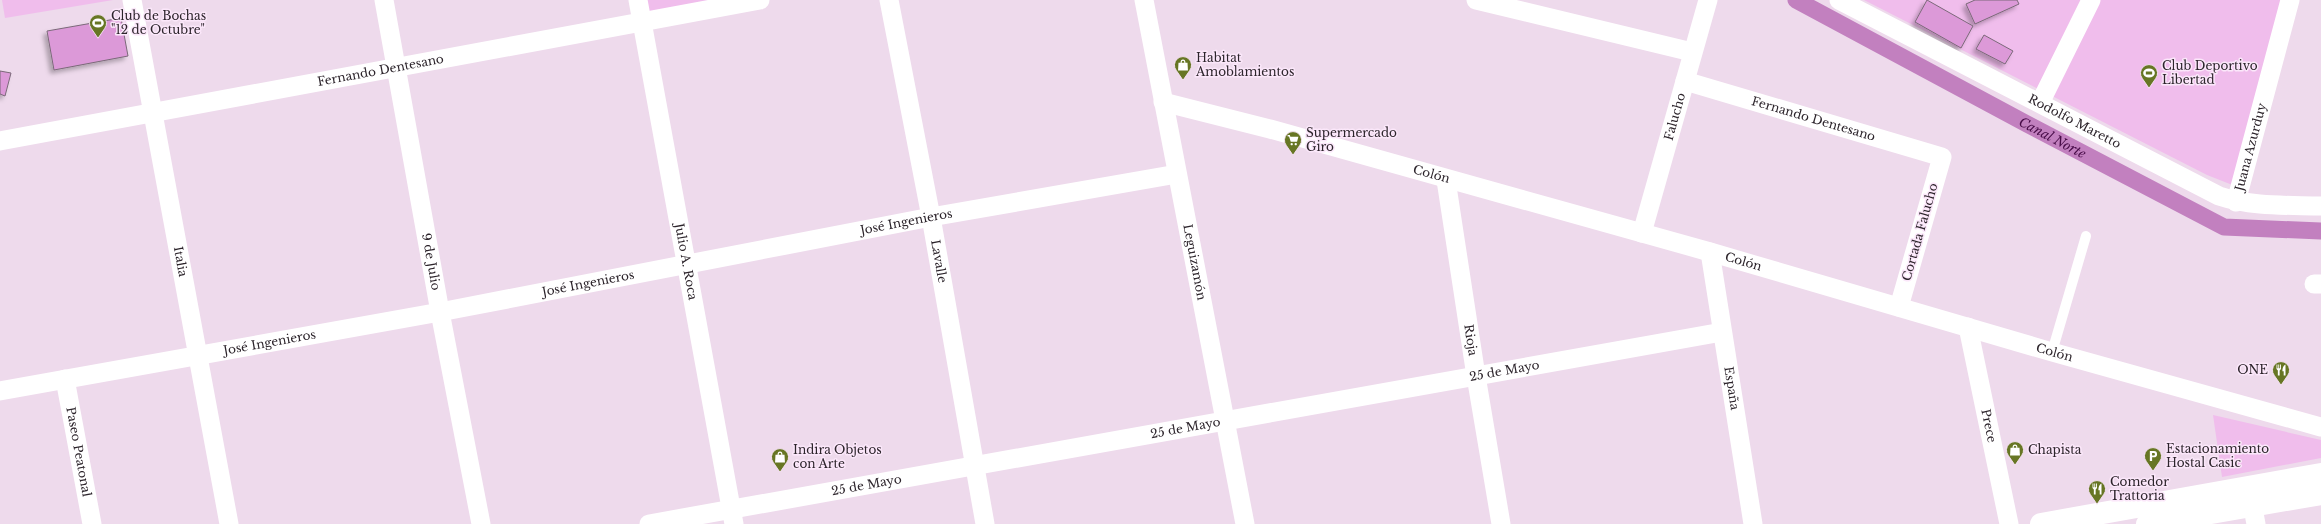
<svg xmlns="http://www.w3.org/2000/svg" width="2321" height="524" viewBox="0 0 2321 524" font-family="'Libre Baskerville',serif">
<defs>
<filter id="shadow"><feDropShadow dx="-3.5" dy="3.5" stdDeviation="2" flood-color="#0004"/></filter>
</defs>
<rect width="100%" height="100%" fill="#eedaec"/>
<!-- green -->
<g fill="#f0bdec">
<polygon points="2,0 113,0 5,18"/>
<polygon points="638,0 760,0 643,22"/>
<polygon points="1864,0 2286,0 2235,186 2207,175"/>
<polygon points="2213,415 2321,440 2321,458 2222,477"/>
</g>
<g fill="none" stroke-linecap="round" stroke-linejoin="round">
<!-- canal -->
<path stroke="#c280bf" stroke-width="17" id="s1" d="M1796,0L2027,124L2224,227L2321,231"/>
</g>
<!-- building -->
<g fill="#dc99d8" stroke="#7b6979" filter="url(#shadow)">
<polygon points="1927,0 1973,26 1961,48 1915,22"/>
<polygon points="1975,0 2017,0 2019,4 1975,24 1966,4"/>
<polygon points="121,18 128,56 54,70 47,31"/>
<polygon points="1984,35 2013,51 2005,64 1976,49"/>
<polygon points="0,71 11,73 5,96 0,94"/>
</g>
<g fill="none" stroke-linecap="round" stroke-linejoin="round">
<!-- lane -->
<polyline stroke="#fff" stroke-width="10" points="2052,352 2086,236"/>
<!-- street -->
<g stroke="#fff" stroke-width="19">
<path id="s2" d="M132,0L229,524"/>
<path id="s3" d="M384,0L440,312L481,524"/>
<path id="s4" d="M638,0L734,524"/>
<path id="s5" d="M889,0L931,217L985,524"/>
<path id="s6" d="M1144,0L1245,524"/>
<polyline points="1476,0 1692,52"/>
<path id="s7" d="M1839,0L2219,196C2252,207 2287,205 2321,206"/>
<path id="s8" d="M1685,81L1942,157L1899,307"/>
<path id="s9" d="M1163,102L1270,129L1710,252L2052,352L2321,427"/>
<polyline points="2040,103 2091,0"/>
<path id="s10" d="M0,141L760,0"/>
<path id="s11" d="M1446,180L1476,376L1501,524"/>
<path id="s12" d="M2236,202L2290,0"/>
<path id="s13" d="M1642,233L1708,0"/>
<path id="s14" d="M1710,252L1753,524"/>
<polyline points="2314,284 2321,284"/>
<path id="s15" d="M1968,327L2009,524"/>
<path id="s16" d="M65,379L92,524"/>
<path id="s17" d="M0,391L440,312L931,217L1177,174"/>
<polyline points="2250,492 2256,524"/>
<path id="s18" d="M649,524L1722,332"/>
</g>
<!-- secondary -->
<g stroke="#fff" stroke-width="22">
<polyline points="2041,524 2321,474"/>
<polyline points="2147,524 2321,494"/>
</g>
</g>
<!-- icons -->
<defs>
<g id="stadium-pin" transform="scale(0.9)"><path d="M0 17L-7.5 6A9.5 9.5 0 1 1 7.5 6Z" fill="#677624" stroke="#fbe7fa"/><path d="M0-5a6.5 5 0 1 0 0 10a6.5 5 0 1 0 0-10ZM-3.5-1.8h7v3.6h-7Z" fill="#fff"/></g>
<g id="shop-pin" transform="scale(0.9)"><path d="M0 17L-7.5 6A9.5 9.5 0 1 1 7.5 6Z" fill="#677624" stroke="#fbe7fa"/><path d="M-5-2.5h2.3a2.7 3.5 0 0 1 5.4 0H5L5.5 6h-11ZM-1.5-2.5h3a1.5 2.3 0 0 0-3 0Z" fill="#fff"/></g>
<g id="supermarket-pin" transform="scale(0.9)"><path d="M0 17L-7.5 6A9.5 9.5 0 1 1 7.5 6Z" fill="#677624" stroke="#fbe7fa"/><path d="M-6-5.5h2.5l.6 2H6L4.5 2H-2.5L-4.4-4H-6ZM-1.5 3.2a1.3 1.3 0 1 0 .1 0ZM3 3.2a1.3 1.3 0 1 0 .1 0Z" fill="#fff"/></g>
<g id="restaurant-pin" transform="scale(0.9)"><path d="M0 17L-7.5 6A9.5 9.5 0 1 1 7.5 6Z" fill="#677624" stroke="#fbe7fa"/><path d="M-5-6h1v4h1v-4h1v4h1v-4h1v5L-1.5 .5V6h-2V.5L-5-1ZM5-6V6H3V1.5H1.5Q1.5-4 5-6Z" fill="#fff"/></g>
<g id="parking-pin" transform="scale(0.9)"><path d="M0 17L-7.5 6A9.5 9.5 0 1 1 7.5 6Z" fill="#677624" stroke="#fbe7fa"/><path d="M-3.5-5.5H1a3.5 3.5 0 0 1 0 7H-1V5.5H-3.5ZM-1-3.4V-.6H.8a1.4 1.4 0 0 0 0-2.8Z" fill="#fff"/></g>
</defs>
<g fill-rule="evenodd">
<use href="#stadium-pin" x="98" y="23"/>
<use href="#shop-pin" x="1183" y="65"/>
<use href="#stadium-pin" x="2149" y="73"/>
<use href="#supermarket-pin" x="1293" y="140"/>
<use href="#restaurant-pin" x="2281" y="370"/>
<use href="#shop-pin" x="2015" y="450"/>
<use href="#parking-pin" x="2153" y="456"/>
<use href="#shop-pin" x="780" y="457"/>
<use href="#restaurant-pin" x="2097" y="489"/>
</g>
<g text-anchor="middle" stroke-width="3" stroke-linejoin="round" paint-order="stroke">
<!-- poi labels -->
<g font-size="12" fill="#2c242b" stroke="#fbe7fa" text-anchor="start">
<text x="111" y="20">Club de Bochas<tspan x="111" dy="14">"12 de Octubre"</tspan></text>
<text x="1196" y="62">Habitat<tspan x="1196" dy="14">Amoblamientos</tspan></text>
<text x="2162" y="70">Club Deportivo<tspan x="2162" dy="14">Libertad</tspan></text>
<text x="1306" y="137">Supermercado<tspan x="1306" dy="14">Giro</tspan></text>
<text x="2268" y="374" text-anchor="end">ONE</text>
<text x="2166" y="453">Estacionamiento<tspan x="2166" dy="14">Hostal Casic</tspan></text>
<text x="793" y="454">Indira Objetos<tspan x="793" dy="14">con Arte</tspan></text>
<text x="2028" y="454">Chapista</text>
<text x="2110" y="486">Comedor<tspan x="2110" dy="14">Trattoria</tspan></text>
</g>
<!-- street labels -->
<g font-size="12" fill="#2c242b" stroke="#fbe7fa">
<text dy="4" stroke="none"><textPath href="#s10" startOffset="387">Fernando Dentesano</textPath></text>
<text dy="4" stroke="none"><textPath href="#s13" startOffset="121">Falucho</textPath></text>
<text dy="4" stroke="none"><textPath href="#s8" startOffset="134">Fernando Dentesano</textPath></text>
<text dy="4" stroke="none"><textPath href="#s7" startOffset="265">Rodolfo Maretto</textPath></text>
<text dy="4" stroke="none"><textPath href="#s12" startOffset="57">Juana Azurduy</textPath></text>
<text dy="4" stroke="none"><textPath href="#s9" startOffset="278">Colón</textPath></text>
<text dy="4" stroke="none"><textPath href="#s17" startOffset="922">José Ingenieros</textPath></text>
<text transform="translate(1920 232) rotate(-74)" y="4">Cortada Falucho</text>
<text dy="4" stroke="none"><textPath href="#s9" startOffset="602">Colón</textPath></text>
<text dy="4" stroke="none"><textPath href="#s2" startOffset="266">Italia</textPath></text>
<text dy="4" stroke="none"><textPath href="#s3" startOffset="266">9 de Julio</textPath></text>
<text dy="4" stroke="none"><textPath href="#s4" startOffset="266">Julio A. Roca</textPath></text>
<text dy="4" stroke="none"><textPath href="#s5" startOffset="266">Lavalle</textPath></text>
<text dy="4" stroke="none"><textPath href="#s6" startOffset="267">Leguizamón</textPath></text>
<text dy="4" stroke="none"><textPath href="#s17" startOffset="598">José Ingenieros</textPath></text>
<text dy="4" stroke="none"><textPath href="#s11" startOffset="162">Rioja</textPath></text>
<text dy="4" stroke="none"><textPath href="#s17" startOffset="274">José Ingenieros</textPath></text>
<text dy="4" stroke="none"><textPath href="#s9" startOffset="926">Colón</textPath></text>
<text dy="4" stroke="none"><textPath href="#s18" startOffset="869">25 de Mayo</textPath></text>
<text dy="4" stroke="none"><textPath href="#s14" startOffset="138">España</textPath></text>
<text dy="4" stroke="none"><textPath href="#s15" startOffset="101">Prece</textPath></text>
<text dy="4" stroke="none"><textPath href="#s18" startOffset="545">25 de Mayo</textPath></text>
<text dy="4" stroke="none"><textPath href="#s16" startOffset="74">Paseo Peatonal</textPath></text>
<text dy="4" stroke="none"><textPath href="#s18" startOffset="221">25 de Mayo</textPath></text>
</g>
<!-- water labels -->
<g font-size="13" font-style="italic" fill="#470b47" stroke="#fbe7fa">
<text dy="5" stroke="none"><textPath href="#s1" startOffset="291">Canal Norte</textPath></text>
</g>
</g>
</svg>
